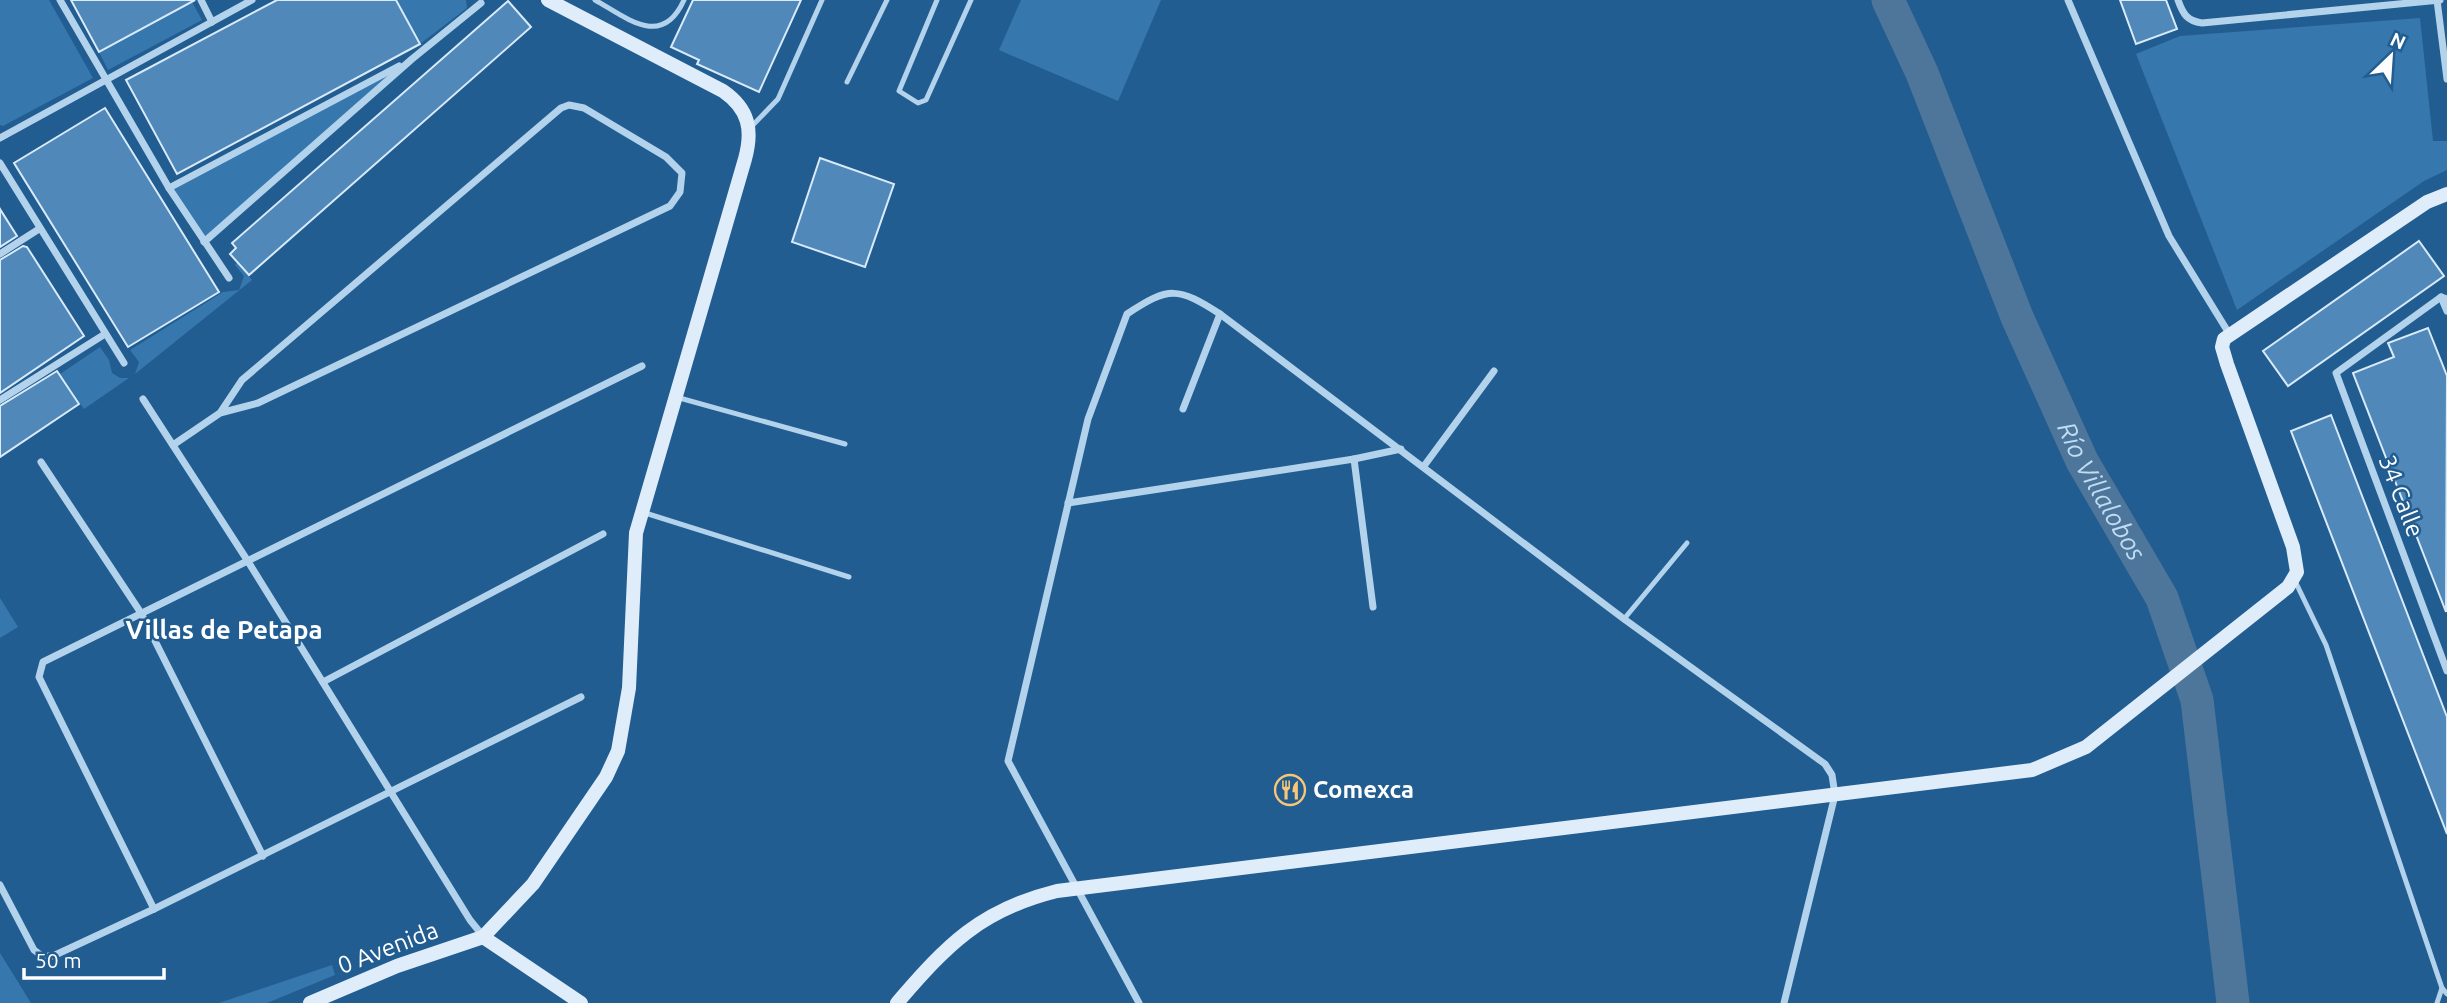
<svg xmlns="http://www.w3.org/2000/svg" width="2447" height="1003" viewBox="0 0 2447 1003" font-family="Ubuntu,sans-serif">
<rect width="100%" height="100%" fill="#225d91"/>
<!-- green -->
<g fill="#3677ae">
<polygon points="0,0 49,0 93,78 3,126 0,125"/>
<polygon points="397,0 466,0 467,8 420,44"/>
<polygon points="1021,0 1161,0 1118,101 999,50"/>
<polygon points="192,2 202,20 108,70 99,52"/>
<polygon points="2420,18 2433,141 2447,141 2447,170 2424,181 2237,310 2136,54 2180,36"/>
<polygon points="412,59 204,242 169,188"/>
<polygon points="237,263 252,280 135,374 139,362 130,350 223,292 239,290 244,276 235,265"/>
<polygon points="100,347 109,360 112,373 120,378 129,378 84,409 60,374"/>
<polygon points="0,598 18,627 0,638"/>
<polygon points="0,953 31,1003 0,1003"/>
<polygon points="332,965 335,975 267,1003 219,1003"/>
</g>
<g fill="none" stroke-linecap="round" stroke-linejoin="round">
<!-- river -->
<path stroke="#4e769a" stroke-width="33" id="s1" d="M1888,0L1922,73L2017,317L2082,461L2162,598L2197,700L2233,1003"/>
</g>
<!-- building -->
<g fill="#4f88b9" stroke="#d9eaf9" stroke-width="2">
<polygon points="71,0 195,0 99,52"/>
<polygon points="277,0 396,0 420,44 177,174 126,80"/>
<polygon points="693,0 801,0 759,92 697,64 699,60 671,47"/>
<polygon points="2120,0 2166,0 2177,29 2136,44"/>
<polygon points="508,1 531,27 249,275 230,254 236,248 232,243"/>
<polygon points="105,108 219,292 128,347 14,163"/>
<polygon points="820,158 894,184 865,267 792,242"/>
<polygon points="0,209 17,236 0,247"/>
<polygon points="2419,241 2444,276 2288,386 2263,351"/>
<polygon points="23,246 27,247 84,336 0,393 0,260"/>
<polygon points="2428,328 2447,376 2446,612 2353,373 2394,357 2388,343"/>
<polygon points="57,371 79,404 0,457 0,406"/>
<polygon points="2331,415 2447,717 2447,834 2291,431"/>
</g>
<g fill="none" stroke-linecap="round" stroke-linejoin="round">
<!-- lane -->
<g stroke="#b3d3ec" stroke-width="5">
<path d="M595,0C627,18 662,49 684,0"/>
<polyline points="937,0 899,91 918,103 926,100 971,0"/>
<polyline points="847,82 887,0"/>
<polyline points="751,127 778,99 822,0"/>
<polyline points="676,397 845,444"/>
<polyline points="642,512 849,577"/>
<polyline points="2295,581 2326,645 2442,988 2447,994"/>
<polyline points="1624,619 1687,543"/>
<polyline points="2437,1003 2442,988"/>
</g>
<!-- street -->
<g stroke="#b3d3ec" stroke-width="7">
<polyline points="60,0 169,188 229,278"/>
<polyline points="201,0 212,22"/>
<polyline points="2068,0 2169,236 2230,335"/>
<path d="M2178,0C2183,14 2187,21 2202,23L2440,0"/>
<polyline points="2437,0 2447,79"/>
<polyline points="0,138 252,0"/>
<polyline points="0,163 124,363"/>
<polyline points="169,188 399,66"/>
<polyline points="204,242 412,59 481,3"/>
<polyline points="0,254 39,229"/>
<polyline points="2441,297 2447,311"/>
<polyline points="2447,299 2441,297 2336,373 2447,671"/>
<polyline points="143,399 249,563 470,920 483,936"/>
<polyline points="0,400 105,334"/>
<polyline points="1183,409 1220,314"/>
<polyline points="173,445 220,413 258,403 670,206 680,192 682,173 666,157 584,108 569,105 561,108 242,380 220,413"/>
<polyline points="1354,459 1373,607"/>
<polyline points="41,462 141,613 263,856"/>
<polyline points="1424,466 1494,371"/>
<polyline points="1068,503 1354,459 1401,449"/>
<polyline points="323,682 603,534"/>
<polyline points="0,885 34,950 42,956 53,956 154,909 581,697"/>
<polyline points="154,909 39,677 43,662 642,366"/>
<path d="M1139,1003L1008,761L1088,419L1127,314C1169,286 1178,287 1220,314L1624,619L1825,764L1832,775L1835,795L1784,1003"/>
</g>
<!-- secondary -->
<g stroke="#dfedfa" stroke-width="14">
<polyline points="483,937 581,1003"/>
<path d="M310,1003L397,966L483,937L533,884L606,777L618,751L629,688L636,533L745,159C753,130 749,109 723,91L548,0"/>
<path d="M897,1003C947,945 980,910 1057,891L2032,770L2086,747L2288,587L2297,572L2293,547L2227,364L2222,347L2224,339L2427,202L2447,194"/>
</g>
</g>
<!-- icons -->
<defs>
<g id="restaurant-ring" transform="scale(1.575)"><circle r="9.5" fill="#225d91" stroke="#f8c676" stroke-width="1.5"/><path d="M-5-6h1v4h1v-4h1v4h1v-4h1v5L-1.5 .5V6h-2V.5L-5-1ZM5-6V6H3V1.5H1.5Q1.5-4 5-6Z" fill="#f8c676"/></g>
</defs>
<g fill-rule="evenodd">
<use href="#restaurant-ring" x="1290" y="790"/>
</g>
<g text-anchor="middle" stroke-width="5" stroke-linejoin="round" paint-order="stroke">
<!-- street labels -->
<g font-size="24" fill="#fff" stroke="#225d91">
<text transform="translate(2401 496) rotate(69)" y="8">34 Calle</text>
<text transform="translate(388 948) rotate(-21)" y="8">0 Avenida</text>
</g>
<!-- poi labels -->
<g font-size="24" font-weight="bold" fill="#fff" stroke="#225d91" text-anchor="start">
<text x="1313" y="798">Comexca</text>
</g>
<!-- water labels -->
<g font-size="26" font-style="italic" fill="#c0dcf3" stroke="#225d91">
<text dy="9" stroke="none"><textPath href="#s1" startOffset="536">Río Villalobos</textPath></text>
</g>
<!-- neighbourhood labels -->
<g font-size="26" font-weight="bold" fill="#fff" stroke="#225d91">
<text x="224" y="639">Villas de Petapa</text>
</g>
</g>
<!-- north arrow -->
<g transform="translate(2391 56) rotate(25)" stroke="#225d91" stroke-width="5" paint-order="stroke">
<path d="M0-5L12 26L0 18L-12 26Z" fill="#ffffff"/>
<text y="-10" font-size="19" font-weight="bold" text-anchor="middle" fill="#ffffff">N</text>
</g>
<!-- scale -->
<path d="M24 968v10h140v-10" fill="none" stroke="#ffffff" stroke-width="3.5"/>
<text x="35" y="968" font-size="21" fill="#ffffff" stroke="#225d91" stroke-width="5" paint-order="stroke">50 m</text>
</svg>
